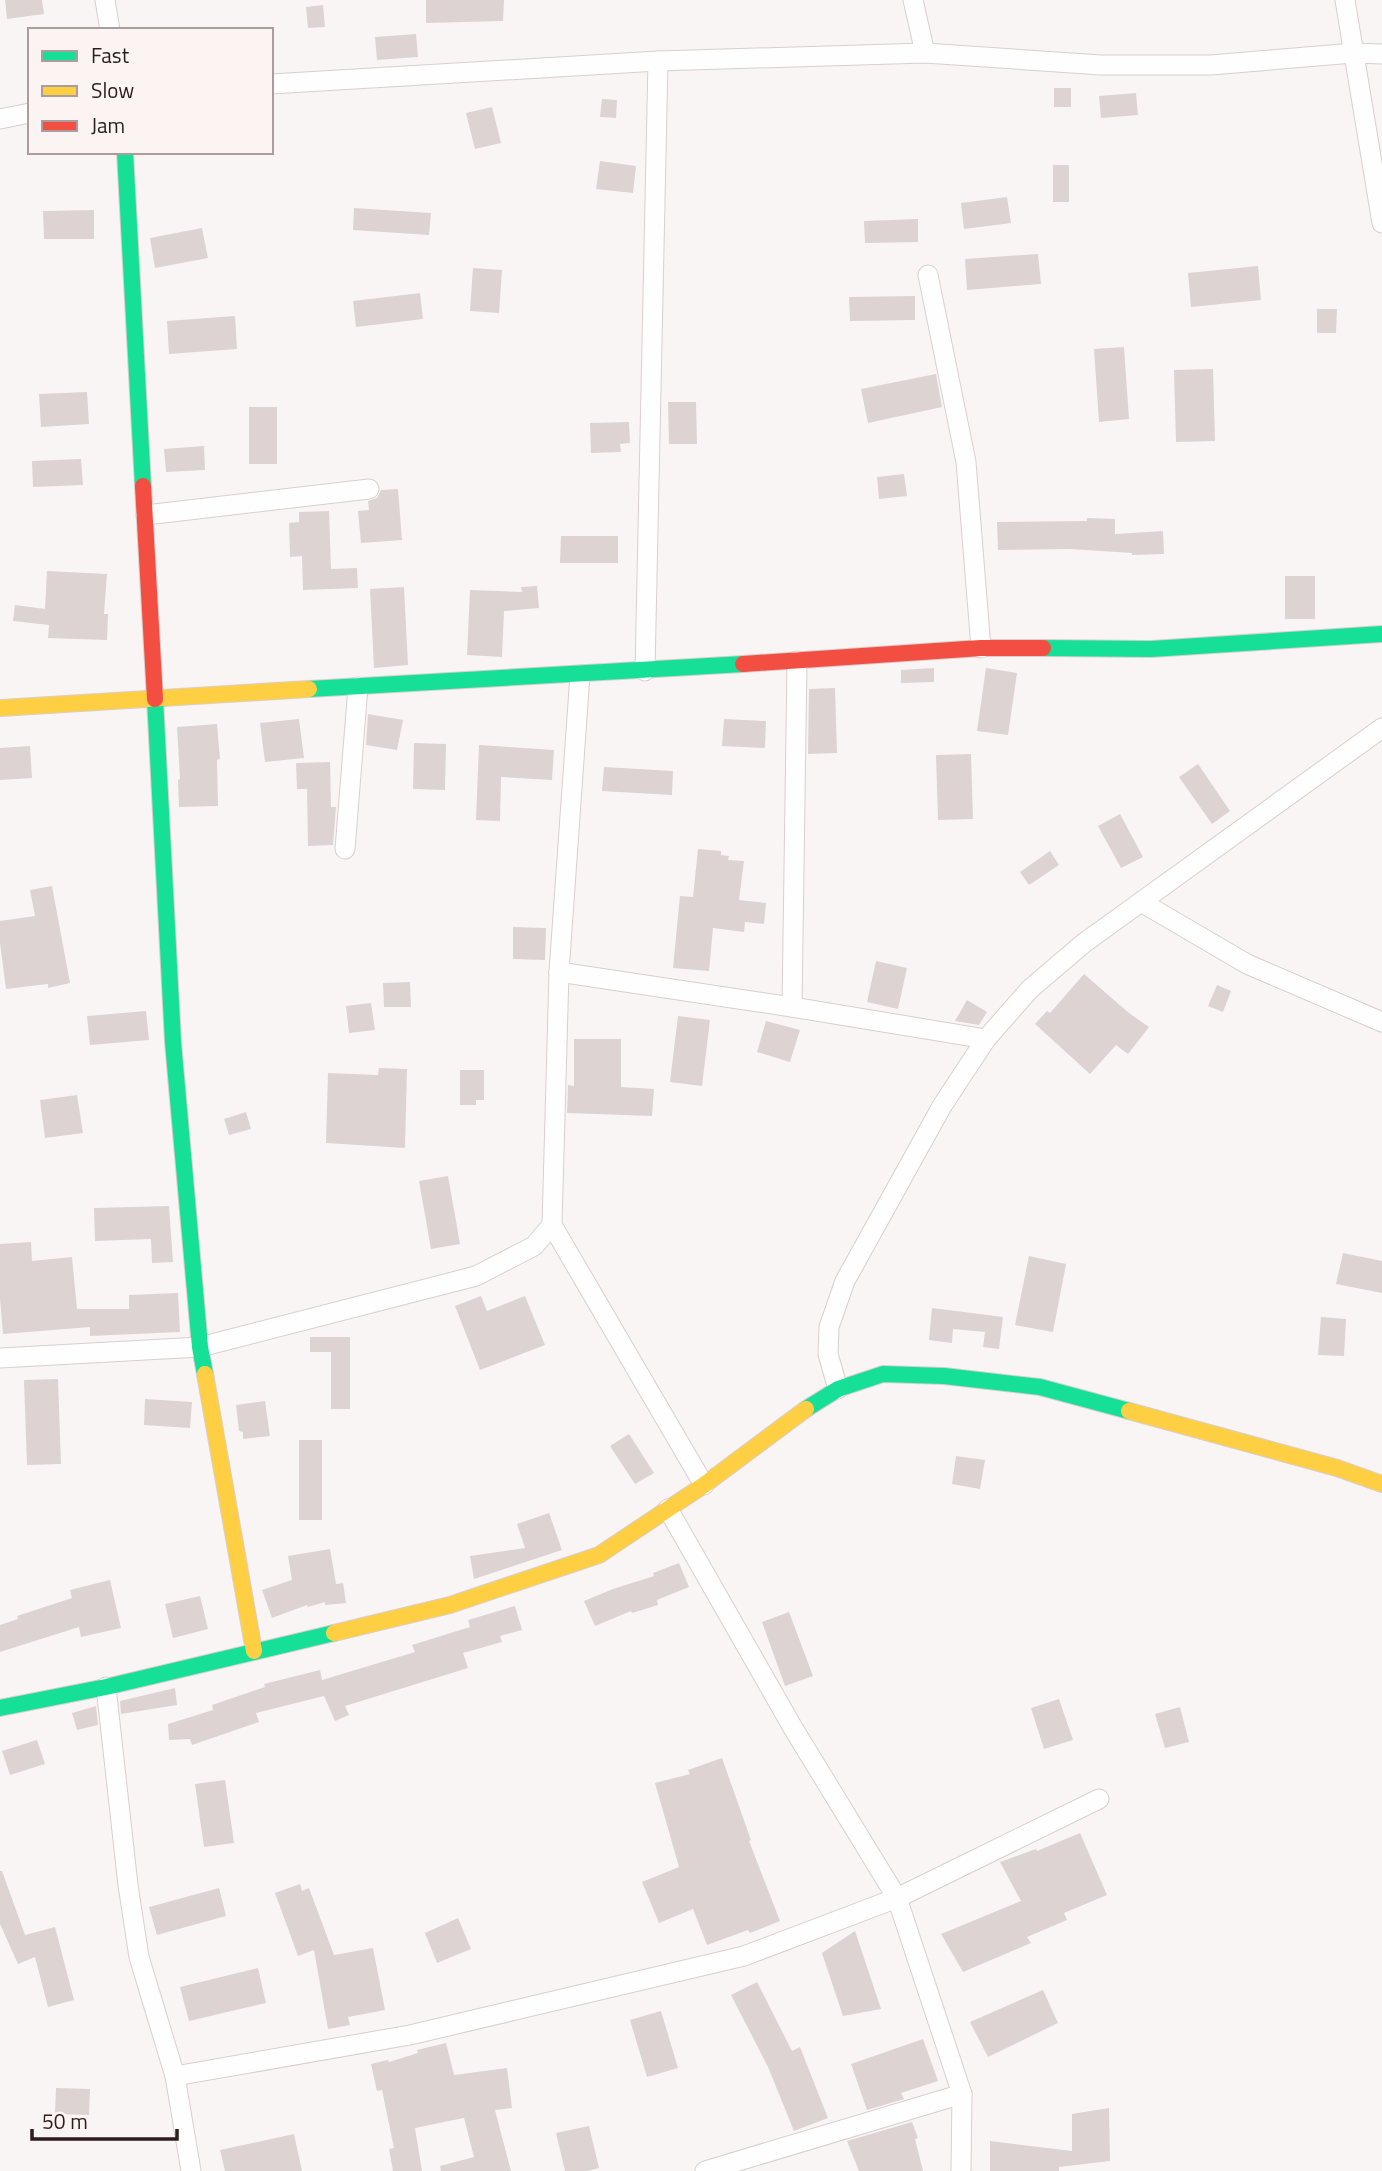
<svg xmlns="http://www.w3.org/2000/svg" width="1382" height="2171" viewBox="0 0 1382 2171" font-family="'Titillium Web',sans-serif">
<rect width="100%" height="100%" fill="#faf5f5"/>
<!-- building -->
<g fill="#ddd3d3">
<polygon points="5,0 42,0 44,14 7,19"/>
<polygon points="426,0 504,0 503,21 426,23"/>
<polygon points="323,5 325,27 308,28 306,7"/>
<polygon points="416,34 418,57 377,60 375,37"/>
<rect x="1054" y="88" width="17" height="19"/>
<polygon points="1136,93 1138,115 1101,118 1099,96"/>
<polygon points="602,99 617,100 616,118 600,117"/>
<polygon points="492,107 501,143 475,149 466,113"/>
<polygon points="600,161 636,166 633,193 596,189"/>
<rect x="1053" y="165" width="16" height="37"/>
<polygon points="1007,197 1011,223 964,229 961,203"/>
<polygon points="354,208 431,213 429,235 353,230"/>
<polygon points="94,210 94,239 44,239 43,211"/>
<polygon points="918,219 918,242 865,243 864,221"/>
<polygon points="202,228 208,258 155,268 150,238"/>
<polygon points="1038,254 1041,284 967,290 965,259"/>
<polygon points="1258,266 1261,300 1191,307 1188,273"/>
<polygon points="473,268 502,270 499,313 470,311"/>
<polygon points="420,293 423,319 356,327 353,301"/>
<polygon points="915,296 915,320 850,321 849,297"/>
<polygon points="1317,309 1337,309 1336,333 1317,333"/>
<polygon points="235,316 237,349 169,354 167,321"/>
<polygon points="1124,347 1129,419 1099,422 1094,349"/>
<polygon points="1213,369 1215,441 1176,442 1174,370"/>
<polygon points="936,374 942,407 868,423 861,389"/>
<polygon points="87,392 89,424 41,427 39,394"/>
<polygon points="668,402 696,402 697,444 669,444"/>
<rect x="249" y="407" width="28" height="57"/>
<polygon points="629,422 630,443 620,444 621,452 591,453 590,423"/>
<polygon points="204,446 205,470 166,472 164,449"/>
<polygon points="81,459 83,485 33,487 32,461"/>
<polygon points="904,474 907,496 879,499 877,477"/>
<polygon points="398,489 402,540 361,543 358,511 369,510 368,501 377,498 381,490"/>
<polygon points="329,511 331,569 357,568 358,588 303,590 302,556 290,557 289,523 299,522 299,512"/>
<polygon points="1087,518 1115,519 1115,534 1163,531 1164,554 1132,555 1132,553 1070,549 998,550 997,522 1087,521"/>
<polygon points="561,536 618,536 618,563 560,563"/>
<polygon points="47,571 107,574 104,614 108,614 107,640 48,638 49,625 13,621 15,605 45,609"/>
<rect x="1285" y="576" width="30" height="43"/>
<polygon points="537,586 539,608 504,611 502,657 467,655 470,590 522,592 521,587"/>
<polygon points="404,587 408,665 374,668 370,589"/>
<polygon points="934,668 934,682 901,683 901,670"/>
<polygon points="986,668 1017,673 1008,735 977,731"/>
<polygon points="835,688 837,753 808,754 809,689"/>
<polygon points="368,714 403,720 397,750 366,745"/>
<polygon points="299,719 304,758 265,762 260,723"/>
<polygon points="724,719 766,721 765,748 722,746"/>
<polygon points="217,724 220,759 217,760 218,806 179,807 178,780 180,779 177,727"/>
<polygon points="414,743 446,744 445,790 413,789"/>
<polygon points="479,745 554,750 552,780 501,777 500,821 476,820"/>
<polygon points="30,746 32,778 0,780 0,748"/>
<polygon points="971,754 973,819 938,820 936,755"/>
<polygon points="330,762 331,807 336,807 333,845 308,846 307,789 297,789 296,763"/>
<polygon points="1198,764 1230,811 1212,824 1179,777"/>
<polygon points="604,767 673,771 672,795 602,791"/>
<polygon points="1120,814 1143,857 1121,868 1098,826"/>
<polygon points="698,849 721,851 721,855 729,856 728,860 744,861 739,900 766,903 764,924 745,922 744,932 713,928 709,971 673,968 680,896 693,897"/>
<polygon points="1050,851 1059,865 1029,885 1020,872"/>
<polygon points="52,886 70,983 48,988 48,984 6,989 0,943 0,921 35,916 30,890"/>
<polygon points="513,927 546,928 545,960 513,959"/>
<polygon points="876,961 907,968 898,1009 867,1002"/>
<polygon points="1084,974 1129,1013 1149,1027 1128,1054 1116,1045 1090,1074 1035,1024 1047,1011 1050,1013"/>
<polygon points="410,982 411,1007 384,1007 383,983"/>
<polygon points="1217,985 1231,991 1223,1012 1208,1006"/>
<polygon points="967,1000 987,1012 979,1025 955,1021"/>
<polygon points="371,1003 375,1030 349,1033 346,1006"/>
<polygon points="146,1011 149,1040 90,1045 87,1016"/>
<polygon points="678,1016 710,1020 702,1086 670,1082"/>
<polygon points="766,1021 800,1030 790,1062 757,1052"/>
<polygon points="574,1039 621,1039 621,1087 654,1089 652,1116 567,1113 568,1085 574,1086"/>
<polygon points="379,1068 407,1069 405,1148 326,1143 328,1073 378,1075"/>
<polygon points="460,1070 484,1070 484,1100 476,1100 476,1105 460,1105"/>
<polygon points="77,1095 83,1133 45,1138 40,1100"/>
<polygon points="246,1112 251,1129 229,1135 224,1119"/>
<polygon points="448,1176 460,1244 431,1249 419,1181"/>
<polygon points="169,1206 173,1262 152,1263 151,1239 95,1241 94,1208"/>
<polygon points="31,1242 32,1261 72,1257 77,1309 129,1309 129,1295 178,1293 180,1332 90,1336 90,1327 3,1334 0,1299 0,1244"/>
<polygon points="1343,1253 1382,1261 1382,1293 1336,1284"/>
<polygon points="1029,1256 1066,1264 1053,1332 1015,1325"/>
<polygon points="481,1296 487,1311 525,1296 545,1345 480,1370 455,1306"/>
<polygon points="932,1308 1003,1317 999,1349 983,1347 985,1332 953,1329 952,1343 929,1340"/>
<polygon points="1321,1317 1346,1319 1344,1356 1318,1355"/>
<polygon points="310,1337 350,1337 350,1409 331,1409 331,1352 310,1352"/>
<polygon points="58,1379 61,1464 27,1465 24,1380"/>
<polygon points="145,1399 192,1402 190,1428 144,1425"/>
<polygon points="265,1401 270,1436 243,1439 243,1432 239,1431 236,1405"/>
<polygon points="629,1434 654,1473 635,1484 610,1446"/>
<rect x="299" y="1440" width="23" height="80"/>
<polygon points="956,1456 985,1460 980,1489 952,1484"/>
<polygon points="549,1513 562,1550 474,1579 470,1556 525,1548 517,1524"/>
<polygon points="330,1549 336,1584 343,1583 346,1603 325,1605 325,1602 308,1607 307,1605 272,1618 262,1590 292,1580 288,1556"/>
<polygon points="679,1563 689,1587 657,1600 658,1605 632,1613 631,1611 595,1626 584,1601 613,1589 654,1576 653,1573"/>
<polygon points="110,1580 121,1628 81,1637 79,1627 0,1652 0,1625 18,1619 17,1616 72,1598 70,1590"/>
<polygon points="200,1596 208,1629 173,1638 165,1604"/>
<polygon points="515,1606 522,1630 500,1636 502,1642 463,1653 468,1668 345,1706 349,1715 335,1721 324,1696 256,1713 259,1722 192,1745 190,1739 169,1740 168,1724 213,1710 212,1705 265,1687 264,1684 320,1670 322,1680 415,1652 412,1645 470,1627 468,1620"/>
<polygon points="789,1612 813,1676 785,1686 762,1622"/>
<polygon points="175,1688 177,1705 121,1714 120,1701"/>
<polygon points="1059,1699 1073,1740 1044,1749 1031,1708"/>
<polygon points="96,1706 98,1725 77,1730 72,1713"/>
<polygon points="1180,1707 1189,1742 1165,1748 1155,1714"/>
<polygon points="37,1740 45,1764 10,1775 2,1751"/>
<polygon points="722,1758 751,1840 749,1841 780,1921 750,1933 748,1930 707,1945 693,1909 659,1923 642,1882 679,1867 655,1783 690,1774 688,1770"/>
<polygon points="225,1780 234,1843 204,1847 195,1784"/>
<polygon points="1080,1833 1107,1895 1064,1913 1067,1920 1027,1937 1031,1943 963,1972 941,1934 1021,1901 1000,1862 1036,1849 1037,1851"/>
<polygon points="0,1871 2,1871 25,1935 55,1927 74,2000 48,2007 35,1957 18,1964 0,1924"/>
<polygon points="300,1884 302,1891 309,1888 334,1955 373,1948 385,2010 348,2017 350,2025 328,2029 314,1950 298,1956 275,1893"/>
<polygon points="219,1888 226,1916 157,1935 149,1907"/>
<polygon points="458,1918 471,1949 437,1963 425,1933"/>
<polygon points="855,1931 881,2009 843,2016 822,1953"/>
<polygon points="258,1968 266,2003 189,2021 180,1987"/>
<polygon points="757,1982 792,2051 800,2047 828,2118 794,2131 768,2067 731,1995"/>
<polygon points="1043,1990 1058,2023 988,2057 970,2022"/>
<polygon points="661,2011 678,2068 647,2077 630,2020"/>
<polygon points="923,2039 938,2081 901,2093 904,2099 867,2110 851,2064"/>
<polygon points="446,2043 454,2075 507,2068 512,2108 495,2110 511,2171 441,2171 440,2166 474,2157 464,2118 415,2128 422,2171 393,2171 389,2149 394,2148 382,2090 377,2091 371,2064 388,2060 389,2062 418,2053 417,2050"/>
<polygon points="56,2088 90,2089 89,2115 55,2114"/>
<polygon points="1109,2108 1110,2161 1059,2167 1059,2171 990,2171 990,2141 1072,2151 1072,2114"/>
<polygon points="912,2122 918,2138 915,2139 923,2171 859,2171 847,2141"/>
<polygon points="589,2126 599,2168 587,2171 565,2171 556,2133"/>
<polygon points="294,2134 302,2171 225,2171 220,2150"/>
</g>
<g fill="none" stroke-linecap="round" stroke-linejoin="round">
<!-- street casing -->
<g stroke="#d8cfce" stroke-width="21">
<g id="street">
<polyline points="105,0 110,30"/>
<polyline points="913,0 925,53"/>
<polyline points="1345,0 1382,223"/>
<polyline points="271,84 658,61 925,53 1101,65 1211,65 1353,53 1382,54"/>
<polyline points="0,119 30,113"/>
<polyline points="928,275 966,462 981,648"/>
<polyline points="146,515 369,489"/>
<polyline points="645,671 658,61"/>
<polyline points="580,675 559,972 552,1225 704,1485"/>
<polyline points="345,849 358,687"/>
<polyline points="1141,902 1247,964 1382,1022"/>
<polyline points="559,972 792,1007 986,1039"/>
<polyline points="792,1007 797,661"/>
<polyline points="0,1358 200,1347 476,1276 534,1246 552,1225"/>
<polyline points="838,1389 828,1354 829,1327 845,1281 942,1106 986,1039 1030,989 1084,943 1382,728"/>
<polyline points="668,1509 793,1728 897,1898 962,2094 961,2171"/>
<polyline points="106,1687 128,1885 139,1957 175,2076 191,2171"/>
<polyline points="175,2076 410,2035 744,1956 897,1898 1099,1799"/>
<polyline points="705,2171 962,2094"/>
</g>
</g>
<!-- fast casing -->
<g stroke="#d8cfce" stroke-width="18">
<g id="fast">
<polyline points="125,152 143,486"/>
<polyline points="1043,648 1151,649 1382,634"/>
<polyline points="309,689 743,664"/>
<polyline points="155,699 173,1042 200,1347 205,1374"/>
<polyline points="806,1409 838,1389 883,1374 944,1376 1040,1387 1129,1411"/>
<polyline points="0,1708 106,1687 334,1633"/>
</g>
</g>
<!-- slow casing -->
<g stroke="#d8cfce" stroke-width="18">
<g id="slow">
<polyline points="0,708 309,689"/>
<polyline points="205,1374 254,1651"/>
<polyline points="1129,1411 1337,1468 1382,1484"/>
<polyline points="334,1633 450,1605 599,1555 704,1485 806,1409"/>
</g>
</g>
<!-- jam casing -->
<g stroke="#d8cfce" stroke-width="18">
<g id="jam">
<polyline points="143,486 155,699"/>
<polyline points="743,664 981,648 1043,648"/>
</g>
</g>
<!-- street -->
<use href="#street" stroke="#fefefe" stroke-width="19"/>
<!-- fast -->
<use href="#fast" stroke="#16e098" stroke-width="16"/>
<!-- slow -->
<use href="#slow" stroke="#ffcf43" stroke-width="16"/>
<!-- jam -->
<use href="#jam" stroke="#f24e42" stroke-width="16"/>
</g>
<!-- legend -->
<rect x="28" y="28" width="245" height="126" fill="#fcf4f3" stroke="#a99e9d" stroke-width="2"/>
<rect x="42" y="51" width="35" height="10" fill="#16e098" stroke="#a99e9d" stroke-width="2"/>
<text x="91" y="63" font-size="21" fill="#2c1e1c">Fast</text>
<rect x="42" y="86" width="35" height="10" fill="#ffcf43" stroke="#a99e9d" stroke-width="2"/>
<text x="91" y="98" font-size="21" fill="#2c1e1c">Slow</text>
<rect x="42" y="121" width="35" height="10" fill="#f24e42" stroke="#a99e9d" stroke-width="2"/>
<text x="91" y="133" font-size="21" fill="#2c1e1c">Jam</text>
<!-- scale -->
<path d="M32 2129v10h145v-10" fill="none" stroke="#2c1e1c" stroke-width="3.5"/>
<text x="42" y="2129" font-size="21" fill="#2c1e1c" stroke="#fcf4f3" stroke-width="5" paint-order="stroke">50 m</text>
</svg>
